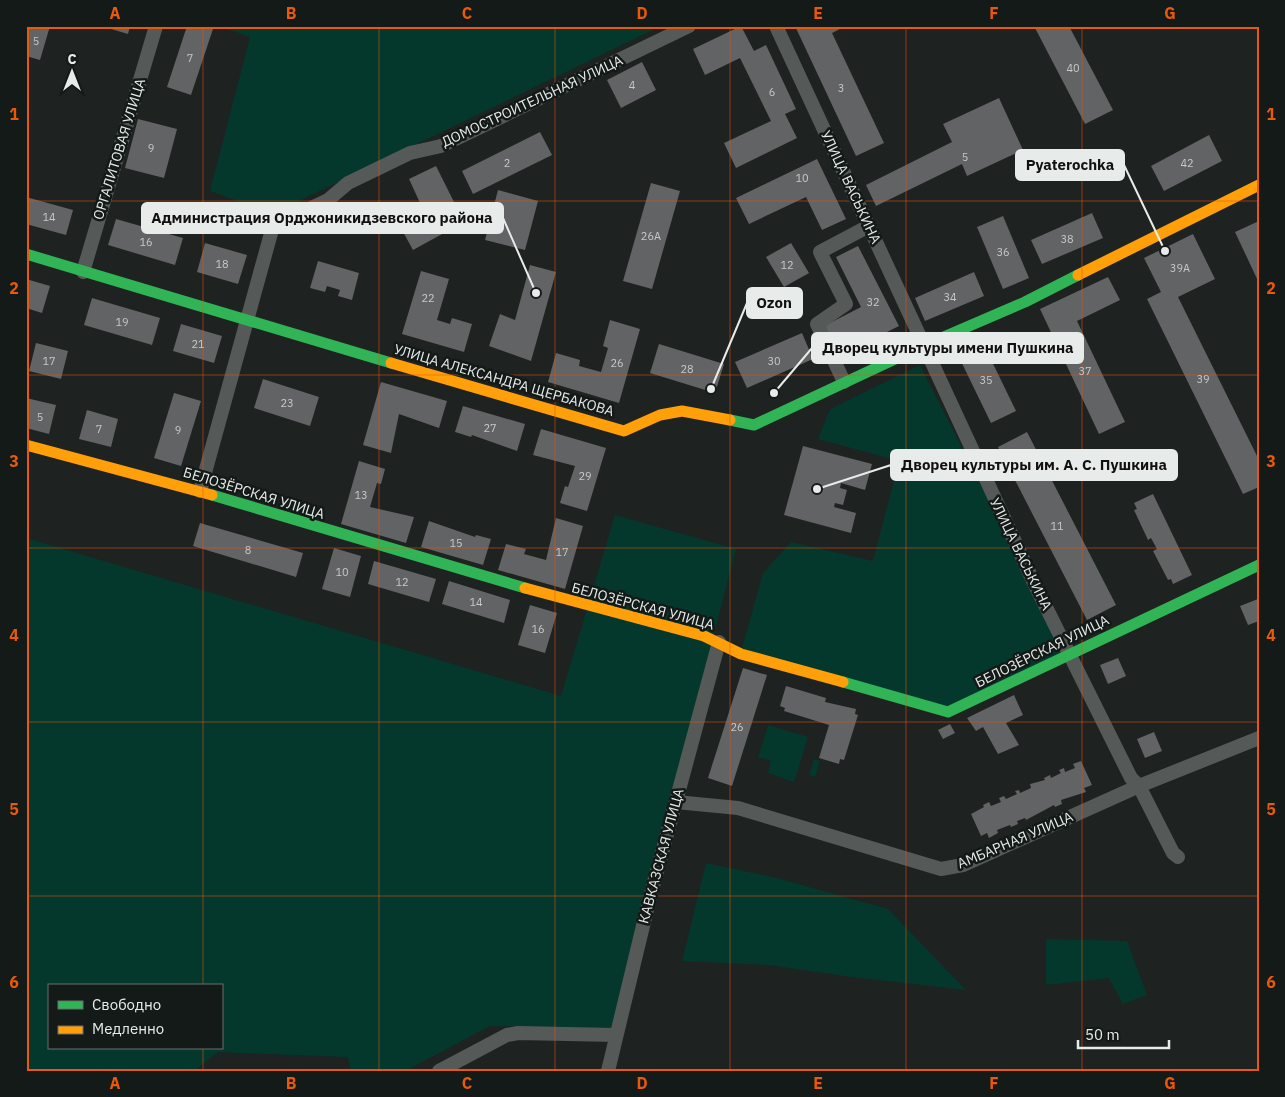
<svg xmlns="http://www.w3.org/2000/svg" width="1285" height="1097" viewBox="0 0 1285 1097" font-family="'IBM Plex Sans',sans-serif">
<rect width="100%" height="100%" fill="#1e2220"/>
<!-- green -->
<g fill="#04382c" fill-rule="evenodd">
<polygon points="218,26 661,26 272,214 210,191 250,37"/>
<polygon points="920,365 1067,654 953,709 741,652 763,573 791,542 873,561 899,461 818,439 830,409"/>
<path d="M615,515L736,549L612,1029L490,1026L405,1071H351L348,1057L218,1052L194,1071H26V538L561,696ZM49,986H221V1048H49Z"/>
<polygon points="768,725 808,737 794,782 768,773 771,761 758,757"/>
<polygon points="814,759 820,761 815,777 809,775"/>
<polygon points="706,863 777,878 888,909 966,990 851,977 769,965 682,961"/>
<polygon points="1046,939 1127,941 1147,995 1123,1004 1109,978 1046,985"/>
</g>
<!-- building -->
<g fill="#626364">
<polygon points="26,26 50,26 40,60 26,56"/>
<polygon points="101,26 130,26 128,34"/>
<polygon points="187,26 205,26 213,29 191,95 167,87"/>
<polygon points="741,26 754,51 766,45 796,109 785,114 797,138 736,168 724,143 771,121 740,58 705,75 693,49"/>
<polygon points="795,26 846,26 832,33 884,143 856,156"/>
<polygon points="1034,26 1069,26 1113,110 1085,124"/>
<polygon points="642,62 656,90 621,108 607,80"/>
<polygon points="999,98 1023,150 967,176 962,164 876,206 866,185 952,142 943,124"/>
<polygon points="138,119 177,129 164,178 125,168"/>
<polygon points="540,132 552,155 473,194 462,171"/>
<polygon points="1209,135 1222,161 1164,191 1151,166"/>
<polygon points="817,159 846,219 822,230 806,197 749,224 736,198"/>
<polygon points="436,166 464,222 413,250 396,219 421,205 409,179"/>
<polygon points="651,183 680,191 652,289 623,281"/>
<polygon points="498,190 538,201 525,250 485,240"/>
<polygon points="26,197 73,210 66,235 26,224"/>
<polygon points="1092,213 1103,238 1042,264 1031,240"/>
<polygon points="1003,216 1029,278 1003,289 977,227"/>
<polygon points="116,219 183,238 175,265 108,245"/>
<polygon points="1259,221 1259,283 1235,232"/>
<polygon points="1193,234 1215,279 1178,297 1259,460 1259,487 1243,494 1147,299 1161,292 1144,258"/>
<polygon points="205,243 247,255 238,284 197,272"/>
<polygon points="791,243 809,273 784,287 766,257"/>
<polygon points="858,246 899,326 839,356 824,326 861,307 836,257"/>
<polygon points="318,261 359,273 352,300 338,296 340,290 327,286 325,292 310,288"/>
<polygon points="530,265 556,272 531,361 489,346 500,314 515,320"/>
<polygon points="421,271 449,279 437,320 450,324 452,318 472,324 464,352 402,334"/>
<polygon points="974,272 984,296 925,321 915,298"/>
<polygon points="1108,277 1120,300 1077,321 1125,422 1099,434 1040,309"/>
<polygon points="26,279 50,286 42,313 26,308"/>
<polygon points="92,298 160,318 152,345 84,325"/>
<polygon points="610,320 640,329 619,403 548,382 556,353 580,360 579,366 601,372 608,348 603,346"/>
<polygon points="181,324 222,336 214,363 173,351"/>
<polygon points="802,333 813,359 747,388 735,362"/>
<polygon points="980,337 1016,411 991,423 955,349"/>
<polygon points="36,343 68,351 61,379 29,371"/>
<polygon points="659,344 724,364 715,393 650,373"/>
<polygon points="263,379 319,397 310,426 254,408"/>
<polygon points="381,382 447,401 439,428 399,414 391,453 363,445"/>
<polygon points="174,393 201,401 181,466 154,458"/>
<polygon points="26,398 56,405 49,434 26,428"/>
<polygon points="463,406 525,424 517,451 472,435 471,437 455,432"/>
<polygon points="87,410 118,419 111,447 79,439"/>
<polygon points="541,429 606,448 587,511 560,503 565,486 568,487 575,466 533,455"/>
<polygon points="1027,432 1116,605 1087,620 998,447"/>
<polygon points="803,446 872,464 865,490 841,483 840,488 847,490 843,505 835,503 834,507 856,513 851,533 784,515"/>
<polygon points="359,461 385,469 381,484 377,483 370,507 414,517 406,543 341,524"/>
<polygon points="1153,494 1192,575 1173,584 1171,579 1168,580 1153,551 1157,549 1151,538 1148,540 1134,510 1137,509 1134,503"/>
<polygon points="556,518 583,526 565,589 498,570 506,544 526,549 524,554 546,560"/>
<polygon points="429,521 475,537 476,535 491,539 483,565 421,547"/>
<polygon points="200,523 303,553 296,577 193,546"/>
<polygon points="334,548 361,556 350,597 322,589"/>
<polygon points="374,561 436,579 429,602 368,584"/>
<polygon points="449,581 510,600 504,623 442,604"/>
<polygon points="1258,599 1259,621 1248,625 1240,606"/>
<polygon points="530,605 557,613 545,653 518,645"/>
<polygon points="1118,658 1126,676 1108,684 1100,665"/>
<polygon points="743,668 767,675 732,786 708,778"/>
<polygon points="786,686 826,698 825,702 856,709 855,714 858,715 844,760 840,759 839,764 819,758 829,725 784,711 785,708 780,706"/>
<polygon points="1014,695 1023,715 1006,723 1019,745 998,754 983,727 976,731 967,718"/>
<polygon points="950,724 955,733 943,739 938,730"/>
<polygon points="1154,732 1162,751 1145,758 1137,739"/>
<polygon points="1081,761 1092,785 1084,788 1086,792 1061,800 1062,804 1055,807 1054,805 1026,820 1025,818 1017,821 1018,824 1011,827 1010,825 997,830 998,833 989,838 987,833 981,836 971,814 984,807 983,805 989,802 991,806 1001,802 999,798 1004,796 1006,799 1017,794 1015,791 1019,790 1020,793 1031,788 1030,784 1045,780 1044,778 1050,775 1051,778 1061,773 1059,770 1064,768 1065,772 1075,768 1073,764"/>
</g>
<g fill="none" stroke-linecap="round" stroke-linejoin="round">
<!-- street -->
<g stroke="#555957" stroke-width="14">
<polyline points="776,26 1035,585 1131,778 1139,786 1173,853 1178,857"/>
<polyline points="83,272 156,26"/>
<polyline points="844,382 817,324 846,304 820,252 869,226"/>
<polyline points="200,491 273,226 328,200 348,183 410,153 441,146 689,26"/>
<polyline points="676,802 738,808 941,869 963,865 1139,786 1259,738"/>
<polyline points="439,1071 507,1035 518,1033 616,1035"/>
<polyline points="608,1071 649,901 719,642"/>
</g>
<!-- fast -->
<g stroke="#30b455" stroke-width="11">
<polyline points="26,254 391,363"/>
<polyline points="730,420 754,425 925,345 1025,302 1078,275"/>
<polyline points="212,495 525,588"/>
<polyline points="843,682 948,712 1259,565"/>
</g>
<!-- slow -->
<g stroke="#ff9f0a" stroke-width="11">
<polyline points="1078,275 1259,185"/>
<polyline points="391,363 624,431 660,415 682,411 730,420"/>
<polyline points="26,445 212,495"/>
<polyline points="525,588 704,636 741,654 843,682"/>
</g>
</g>
<!-- grid -->
<path fill="none" stroke="#e8590c" stroke-width="1" stroke-opacity="0.55" d="M203,26V986M379,26V1071M555,26V1071M730,26V1071M906,26V1071M1082,26V1071M26,201H1259M26,375H1259M26,548H1259M26,722H1259M26,896H1259M203,1048V1071"/>
<g text-anchor="middle" stroke-width="5" stroke-linejoin="round" paint-order="stroke">
<!-- number labels -->
<g font-size="11" fill="#c6cac8">
<text x="36" y="45">5</text>
<text x="190" y="62">7</text>
<text x="1073" y="72">40</text>
<text x="632" y="89">4</text>
<text x="841" y="92">3</text>
<text x="772" y="96">6</text>
<text x="151" y="152">9</text>
<text x="965" y="161">5</text>
<text x="507" y="167">2</text>
<text x="1187" y="167">42</text>
<text x="802" y="182">10</text>
<text x="49" y="221">14</text>
<text x="651" y="240">26А</text>
<text x="1067" y="243">38</text>
<text x="146" y="246">16</text>
<text x="1003" y="256">36</text>
<text x="222" y="268">18</text>
<text x="787" y="269">12</text>
<text x="1180" y="272">39А</text>
<text x="950" y="301">34</text>
<text x="428" y="302">22</text>
<text x="873" y="306">32</text>
<text x="122" y="326">19</text>
<text x="198" y="348">21</text>
<text x="49" y="365">17</text>
<text x="774" y="365">30</text>
<text x="617" y="367">26</text>
<text x="687" y="373">28</text>
<text x="1085" y="375">37</text>
<text x="1203" y="383">39</text>
<text x="986" y="384">35</text>
<text x="287" y="407">23</text>
<text x="40" y="421">5</text>
<text x="490" y="432">27</text>
<text x="99" y="433">7</text>
<text x="178" y="434">9</text>
<text x="585" y="480">29</text>
<text x="361" y="499">13</text>
<text x="1057" y="530">11</text>
<text x="456" y="547">15</text>
<text x="248" y="554">8</text>
<text x="562" y="556">17</text>
<text x="342" y="576">10</text>
<text x="402" y="586">12</text>
<text x="476" y="606">14</text>
<text x="538" y="633">16</text>
<text x="737" y="731">26</text>
</g>
<!-- street labels -->
<g font-size="14" fill="#e7ecea" stroke="#131a18">
<text transform="translate(532 101) rotate(-25)" y="5">ДОМОСТРОИТЕЛЬНАЯ УЛИЦА</text>
<text transform="translate(119 149) rotate(-73)" y="5">ОРГАЛИТОВАЯ УЛИЦА</text>
<text transform="translate(851 187) rotate(65)" y="5">УЛИЦА ВАСЬКИНА</text>
<text transform="translate(504 380) rotate(16)" y="5">УЛИЦА АЛЕКСАНДРА ЩЕРБАКОВА</text>
<text transform="translate(254 493) rotate(17)" y="5">БЕЛОЗЁРСКАЯ УЛИЦА</text>
<text transform="translate(1021 554) rotate(64)" y="5">УЛИЦА ВАСЬКИНА</text>
<text transform="translate(643 606) rotate(15)" y="5">БЕЛОЗЁРСКАЯ УЛИЦА</text>
<text transform="translate(1042 651) rotate(-26)" y="5">БЕЛОЗЁРСКАЯ УЛИЦА</text>
<text transform="translate(1015 840) rotate(-23)" y="5">АМБАРНАЯ УЛИЦА</text>
<text transform="translate(661 856) rotate(-75)" y="5">КАВКАЗСКАЯ УЛИЦА</text>
</g>
</g>
<!-- callouts -->
<path fill="none" stroke="#e7ecea" stroke-width="2" d="M1165 251L1124 165M536 293L503 218M711 389L747 303M774 393L812 348M817 489L891 465"/>
<g fill="#e7ecea" stroke="#131a18" stroke-width="2">
<circle cx="1165" cy="251" r="5"/>
<circle cx="536" cy="293" r="5"/>
<circle cx="711" cy="389" r="5"/>
<circle cx="774" cy="393" r="5"/>
<circle cx="817" cy="489" r="5"/>
</g>
<g fill="#e7ecea" stroke="#e7ecea" stroke-width="2">
<rect x="1016" y="150" width="108" height="30" rx="5"/>
<rect x="142" y="203" width="361" height="30" rx="5"/>
<rect x="747" y="288" width="55" height="30" rx="5"/>
<rect x="812" y="333" width="271" height="30" rx="5"/>
<rect x="891" y="450" width="286" height="30" rx="5"/>
</g>
<g font-size="15" text-anchor="middle" font-weight="bold" fill="#111">
<text x="1070" y="170">Pyaterochka</text>
<text x="322" y="223">Администрация Орджоникидзевского района</text>
<text x="774" y="308">Ozon</text>
<text x="948" y="353">Дворец культуры имени Пушкина</text>
<text x="1034" y="470">Дворец культуры им. А. С. Пушкина</text>
</g>
<!-- border -->
<rect width="1285" height="1097" fill="none" stroke="#131a18" stroke-width="55"/>
<!-- legend -->
<rect x="48" y="984" width="175" height="65" fill="#131a18" stroke="#686e6c"/>
<rect x="58" y="1001" width="25" height="8" fill="#30b455" stroke="#686e6c"/>
<text x="92" y="1010" font-size="15" fill="#e7ecea">Свободно</text>
<rect x="58" y="1026" width="25" height="8" fill="#ff9f0a" stroke="#686e6c"/>
<text x="92" y="1034" font-size="15" fill="#e7ecea">Медленно</text>
<!-- north arrow -->
<g transform="translate(72 72)" stroke="#131a18" stroke-width="4" paint-order="stroke">
<path d="M0-4L9 19L0 12L-9 19Z" fill="#e7ecea"/>
<text y="-8" font-size="14" font-weight="bold" text-anchor="middle" fill="#e7ecea">С</text>
</g>
<!-- scale -->
<path d="M1078 1040v8h91v-8" fill="none" stroke="#e7ecea" stroke-width="2.5"/>
<text x="1085" y="1040" font-size="15" fill="#e7ecea" stroke="#131a18" stroke-width="4" paint-order="stroke">50 m</text>
<rect x="28" y="28" width="1230" height="1042" fill="none" stroke="#e8590c" stroke-width="2"/>
<g font-size="16" text-anchor="middle" font-weight="bold" fill="#e8590c">
<text x="115" y="19">A</text>
<text x="291" y="19">B</text>
<text x="467" y="19">C</text>
<text x="642" y="19">D</text>
<text x="818" y="19">E</text>
<text x="994" y="19">F</text>
<text x="1170" y="19">G</text>
<text x="14" y="120">1</text>
<text x="1271" y="120">1</text>
<text x="14" y="294">2</text>
<text x="1271" y="294">2</text>
<text x="14" y="467">3</text>
<text x="1271" y="467">3</text>
<text x="14" y="641">4</text>
<text x="1271" y="641">4</text>
<text x="14" y="815">5</text>
<text x="1271" y="815">5</text>
<text x="14" y="988">6</text>
<text x="1271" y="988">6</text>
<text x="115" y="1089">A</text>
<text x="291" y="1089">B</text>
<text x="467" y="1089">C</text>
<text x="642" y="1089">D</text>
<text x="818" y="1089">E</text>
<text x="994" y="1089">F</text>
<text x="1170" y="1089">G</text>
</g>
</svg>
